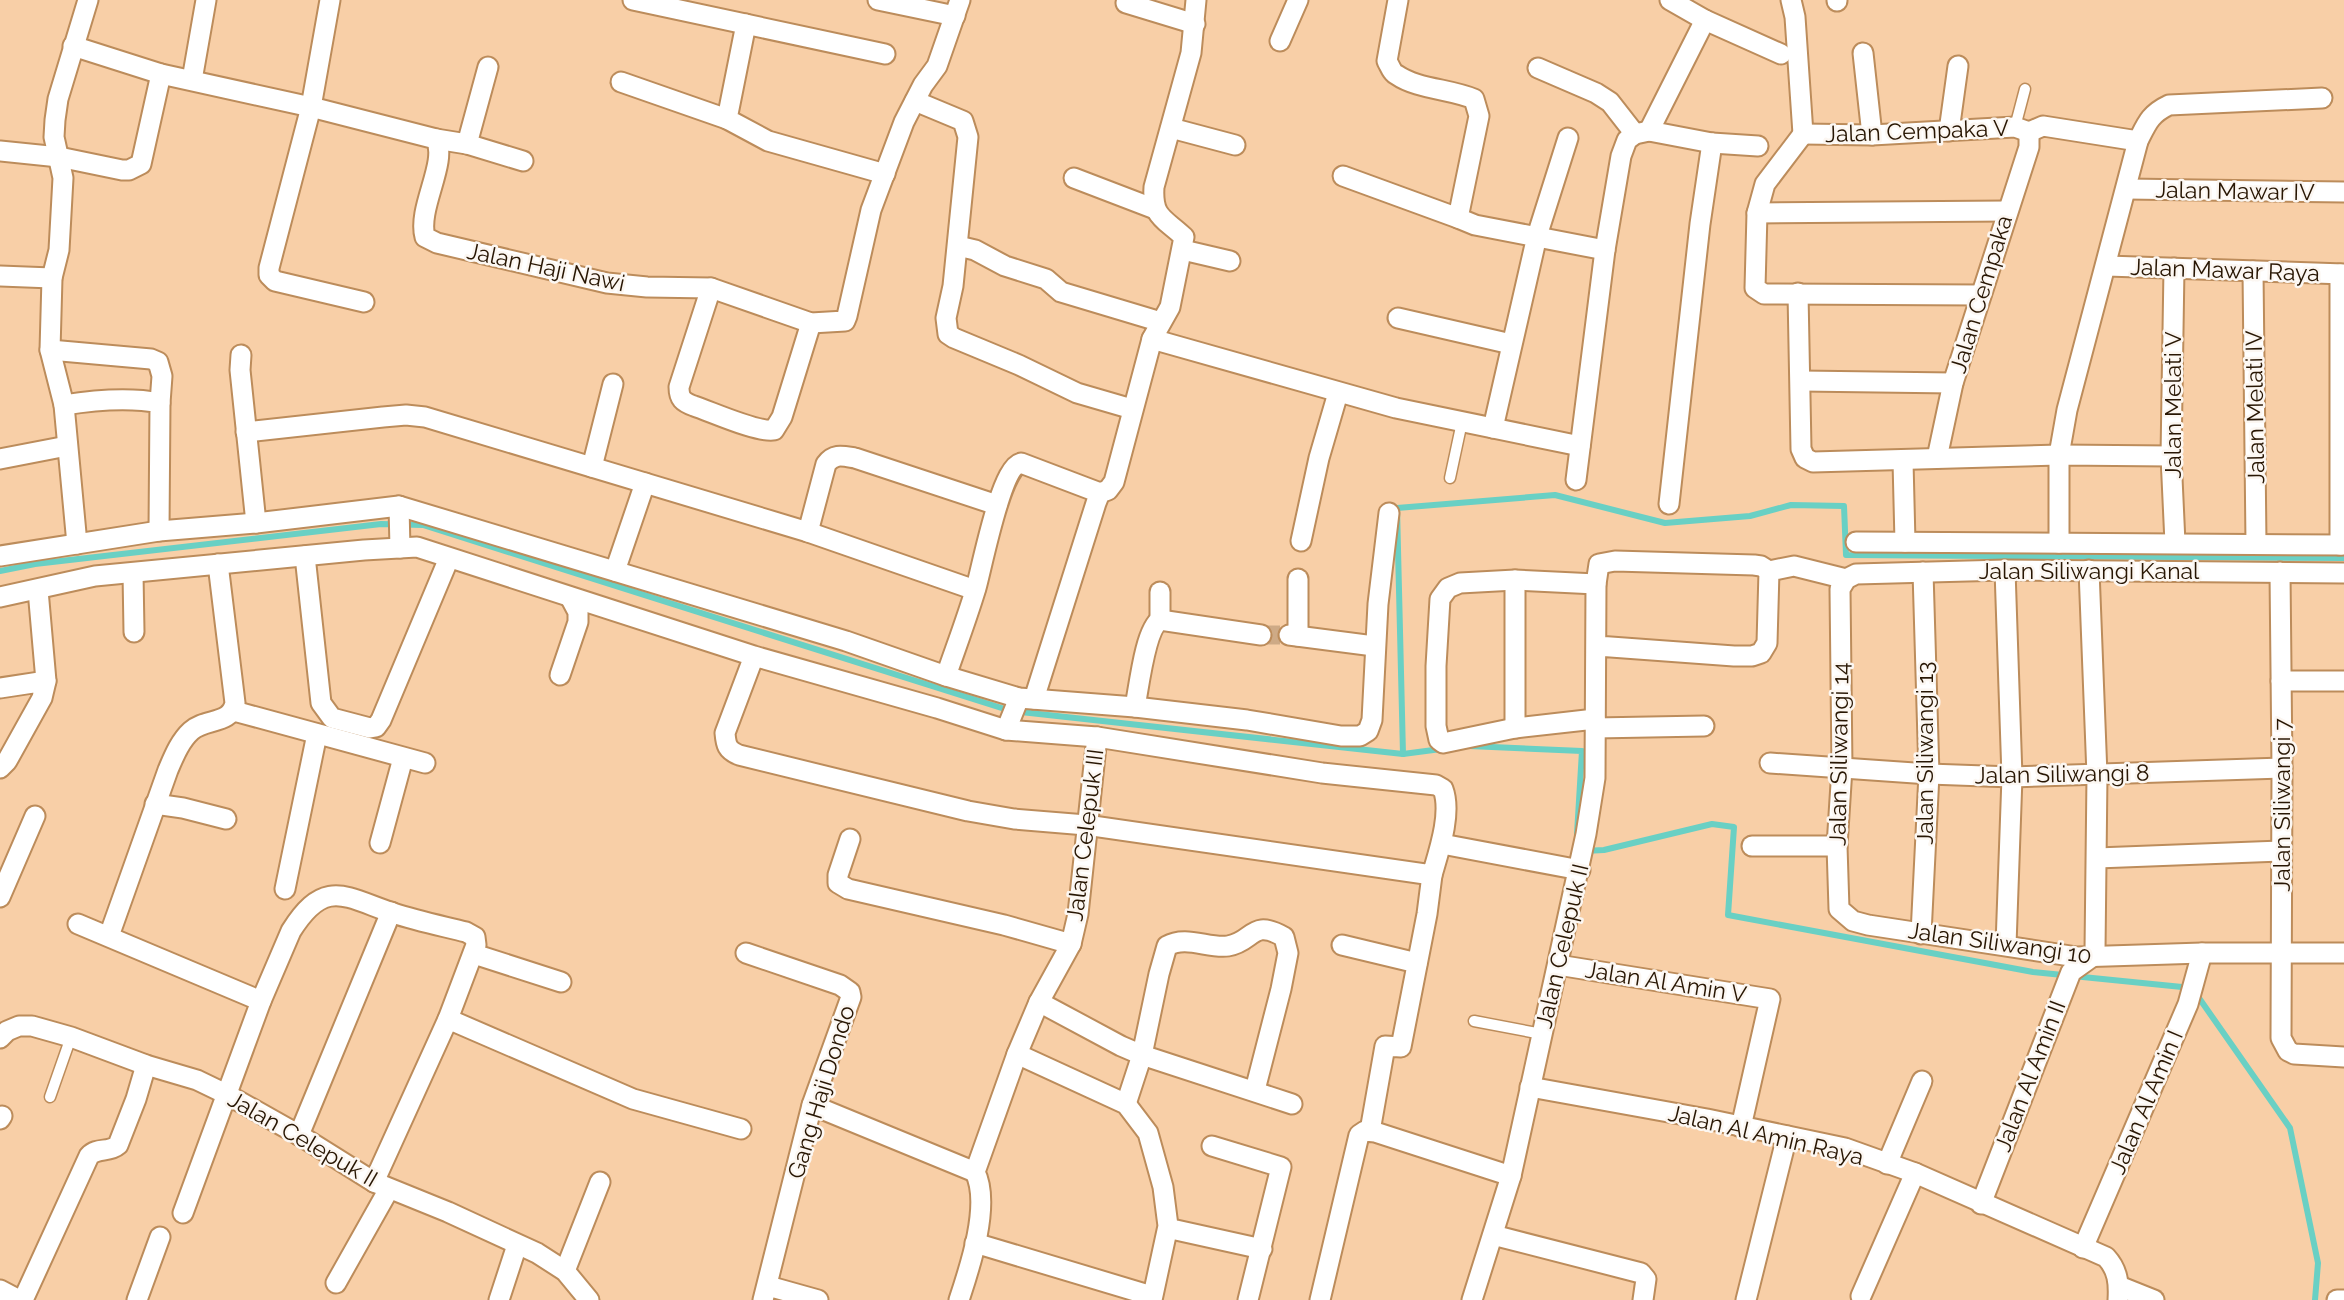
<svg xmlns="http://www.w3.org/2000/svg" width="2344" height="1300" viewBox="0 0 2344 1300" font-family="Raleway,sans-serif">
<rect width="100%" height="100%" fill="#f8cfa7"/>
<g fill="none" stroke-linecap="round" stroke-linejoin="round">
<!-- stream -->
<g stroke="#69d0c4" stroke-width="6">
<polyline points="0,571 35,564 381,524 423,525 1011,711 1403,754 1441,749"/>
<polyline points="1469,746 1582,751 1577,834"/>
<polyline points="1403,754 1397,508 1555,495 1665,523 1750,516 1791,505 1844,506 1846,555 2344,558"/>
<polyline points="1584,851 1604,850 1712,824 1734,827 1728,915 2033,972 2192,988 2290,1128 2318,1263 2315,1300"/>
</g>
<!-- minor-tunnel -->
<polyline stroke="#ceaa86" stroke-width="19" stroke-dasharray="19 10" stroke-linecap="butt" points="1261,635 1289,635"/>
<!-- service casing -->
<g stroke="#bc8c5b" stroke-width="13">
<g id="service">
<polyline points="2015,127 2025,89"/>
<polyline points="1450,478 1462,422"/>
<polyline points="1474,1021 1542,1034"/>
<polyline points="50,1097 71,1037"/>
</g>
</g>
<!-- minor casing -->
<g stroke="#bc8c5b" stroke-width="23">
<g id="minor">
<polyline points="330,0 311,107 269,268 269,275 275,281 364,302"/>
<polyline points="633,0 885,54"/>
<polyline points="878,0 955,16"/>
<path d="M1398,0L1387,61C1390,66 1392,73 1397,75C1417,89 1451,89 1474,99L1479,116L1458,218L1475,225L1605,250"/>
<polyline points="1670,0 1705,20 1781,54"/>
<polyline points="1791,0 1795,17 1803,134"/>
<polyline points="1837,1 1837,0"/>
<polyline points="1126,3 1195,24"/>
<polyline points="746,24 727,119 768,141 885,174"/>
<polyline points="1280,41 1298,0"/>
<path d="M73,46L161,74L311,107L436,139C448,163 417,208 425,237L437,243L607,283L647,287L711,288L811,323L845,321L847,316L871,210L904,122L923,85L937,66L960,0"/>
<polyline points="1863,53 1872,135"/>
<polyline points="1538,68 1596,93 1610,102 1635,134"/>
<polyline points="192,80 206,0"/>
<polyline points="621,82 727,119"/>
<polyline points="915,101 963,121 968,137 953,286 946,318 948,334 954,338 1019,365 1077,393 1132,409"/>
<polyline points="1171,128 1235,145"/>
<polyline points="1649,131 1705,20"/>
<polyline points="1949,131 1958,66"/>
<polyline points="2029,132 2043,126 2138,141"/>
<polyline points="1803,134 1765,184 1757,213 1755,288 1764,294 1981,295"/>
<polyline points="1803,134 1872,135 2015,127 2029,132"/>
<polyline points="436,139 467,144 523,161"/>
<polyline points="467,144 488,67"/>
<polyline points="0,151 59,157 122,170 129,170 141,164 161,74"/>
<polyline points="1343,176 1458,218"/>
<polyline points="1074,178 1155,209"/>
<polyline points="2127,189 2344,192"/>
<polyline points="1757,213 2007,211"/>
<polyline points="958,246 975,250 1005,266 1046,279 1061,292 1161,322"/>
<polyline points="1183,250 1230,261"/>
<polyline points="2107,266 2344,274"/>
<polyline points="2174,268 2171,456 2175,543"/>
<polyline points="2253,271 2256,544"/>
<polyline points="2340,274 2340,545"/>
<polyline points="0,276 52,278"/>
<path d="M711,288L679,387C679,399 683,402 694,406C712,412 758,433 774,430L782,417L811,323"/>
<polyline points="1798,293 1801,449 1805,458 1813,462 2059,455 2171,456"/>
<polyline points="1398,318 1511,344"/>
<polyline points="1152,339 1396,408 1580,446"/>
<polyline points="50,350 151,359 158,362 162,376 160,403"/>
<polyline points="241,355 240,370 256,523"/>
<polyline points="1801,381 1953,383"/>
<polyline points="64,405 50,350 52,278 59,250 63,178 54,137 55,120 58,99 88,0"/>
<polyline points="1493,428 1537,236 1568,138"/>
<polyline points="246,432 383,417 406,415 425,417 808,532 975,590"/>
<polyline points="1937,458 1953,383 2029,147 2029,132"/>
<polyline points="0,459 67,446"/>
<polyline points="1903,461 1905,542"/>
<polyline points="592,467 613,384"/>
<polyline points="1576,480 1605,250 1621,156 1627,140 1635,134 1649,131 1712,143 1758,146"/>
<polyline points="1669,504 1700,224 1712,143"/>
<polyline points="399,506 400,548"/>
<path d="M808,532L826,464C834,453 843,456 855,458L997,505"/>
<polyline points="1301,541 1319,458 1338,393"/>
<polyline points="1856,542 2344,545"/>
<path d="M2059,543V455L2067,410L2138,141C2147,123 2150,114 2169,105L2322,98"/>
<path d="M77,544L64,405C95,400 129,397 160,403L159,531"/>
<polyline points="0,556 159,531 256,523 399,506 846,641 946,676 1019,698 1135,707 1247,720 1341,736 1360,736 1368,731 1372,720 1378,604 1389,513"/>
<polyline points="305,556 321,703 332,718 370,728 376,727 381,720 449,558"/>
<polyline points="2005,570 2012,777 2006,945"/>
<polyline points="615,571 645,483"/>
<polyline points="1769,571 1794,566 1846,579"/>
<polyline points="2280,572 2282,768 2281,1038 2288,1051 2294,1054 2344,1057"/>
<polyline points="133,573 134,632"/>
<polyline points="2344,573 2005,570 1856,574 1846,579 1840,589 1842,768 1837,846 1839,909 1853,921 1868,925 2077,957 2202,953 2344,953"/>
<polyline points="38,590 46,681"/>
<path d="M0,597L95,576L364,550L417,547L754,656L937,708L1006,730L1097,737L1322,773L1436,785L1443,789C1452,813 1439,851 1432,875L1086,825L1014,819L968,811L739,755C727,750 726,745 725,733L754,656"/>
<polyline points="1160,620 1160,592"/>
<polyline points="1289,635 1374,646"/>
<polyline points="1298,636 1298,579"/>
<polyline points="560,675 578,622 578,612 570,597"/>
<path d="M946,676C956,647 967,618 976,588C982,567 1001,467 1021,463L1100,493"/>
<polyline points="2281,681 2344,681"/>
<polyline points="0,688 46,681 42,698 7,761 0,768"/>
<path d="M1034,699L1096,503L1100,493L1108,490L1114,482L1152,339L1170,307L1184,237C1164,218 1152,218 1154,187L1191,53L1196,0"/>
<path d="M1135,707C1139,687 1145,630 1160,620L1261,635"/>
<polyline points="234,711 425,763"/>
<polyline points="1595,719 1515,728 1443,743 1439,740 1436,726 1436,666 1440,599 1448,588 1460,583 1515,580 1596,584"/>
<polyline points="1515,728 1515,580"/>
<polyline points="1595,728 1704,726"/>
<polyline points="1006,730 1019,698"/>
<polyline points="1097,737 1078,914 1071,944 1039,1002 1017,1054 1126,1104 1148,1133 1163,1187 1168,1226 1152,1300"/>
<polyline points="1770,763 1929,774 2012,777 2282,768"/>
<polyline points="155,804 183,808 226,819"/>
<polyline points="850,839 838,875 838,883 848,889 1004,925 1071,944"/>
<polyline points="380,843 403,758"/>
<polyline points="1442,844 1580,870"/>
<polyline points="1752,846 1837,846"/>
<polyline points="2097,858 2281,851"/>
<polyline points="285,889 317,734"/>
<polyline points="0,897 35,816"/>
<polyline points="78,924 261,1001"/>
<polyline points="1921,934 1929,774 1923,572"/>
<path d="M109,936L168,770C174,756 180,741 191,731C205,718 231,725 235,703L218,564"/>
<polyline points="1342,945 1417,963"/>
<polyline points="746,953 840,985 850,992 851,997 812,1105 763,1300"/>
<polyline points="474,954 561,982"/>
<polyline points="1558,965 1770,999 1741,1127"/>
<polyline points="1039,1002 1121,1046 1142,1055 1292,1104"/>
<polyline points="448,1019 633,1099 741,1129"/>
<polyline points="0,1038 7,1031 19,1026 32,1026 71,1037 146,1065 197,1080 226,1094 299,1135 374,1182 448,1212 537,1253 565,1271 589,1300"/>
<path d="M1530,1087L1707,1119L1845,1148L1915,1173L2106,1257C2118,1270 2119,1283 2118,1300"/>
<path d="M1126,1104L1142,1055L1159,974L1167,946C1186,935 1209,949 1228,946C1254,942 1251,918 1284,937L1288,953L1281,989L1255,1090"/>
<polyline points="812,1105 975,1172"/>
<polyline points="0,1119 2,1116"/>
<polyline points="1370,1131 1385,1046 1401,1047 1427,914 1432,875"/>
<polyline points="299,1135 391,912"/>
<polyline points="1212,1146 1281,1167 1248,1300"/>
<polyline points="1887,1164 1922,1081"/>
<polyline points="1981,1204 2071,972 2092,957 2095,950 2097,775 2089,570"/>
<path d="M183,1213L261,1001L291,931C325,877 345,897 393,913C417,921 442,926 466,932L475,937L476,945L448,1019L374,1182"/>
<polyline points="1176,1230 1262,1249"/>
<polyline points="1493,1235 1641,1273 1646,1279 1643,1300"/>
<polyline points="975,1243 1152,1296"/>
<polyline points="2083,1248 2188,1004 2202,953"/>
<polyline points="565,1271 600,1182"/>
<polyline points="336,1283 389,1189"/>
<polyline points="768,1286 818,1300"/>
<polyline points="2119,1286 2154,1300"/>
<polyline points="0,1290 19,1300"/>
<polyline points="1861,1296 1915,1173"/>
<path d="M23,1300L89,1156C97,1147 109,1153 118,1145L136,1099L146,1065"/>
<polyline points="137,1300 160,1237"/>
<polyline points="499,1300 517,1245"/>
<path d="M959,1300C970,1267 991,1204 975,1172L1017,1054"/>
<polyline points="1320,1300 1359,1135 1365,1131 1375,1132 1511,1176"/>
<polyline points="1472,1300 1511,1176 1586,834 1595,778 1596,584 1599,564 1615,561 1754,565 1761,566 1769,571 1767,643 1761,653 1752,656 1734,656 1597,646"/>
<polyline points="1746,1300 1787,1136"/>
<polyline points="2337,1300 2344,1300"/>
</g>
</g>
<!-- service -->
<use href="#service" stroke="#fff" stroke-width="10"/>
<!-- minor -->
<use href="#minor" stroke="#fff" stroke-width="19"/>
</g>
<g text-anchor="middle" stroke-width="5" stroke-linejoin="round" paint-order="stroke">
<!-- street labels -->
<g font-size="23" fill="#281603" stroke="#fcf7f2">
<text transform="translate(1917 131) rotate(-2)" y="8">Jalan Cempaka V</text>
<text transform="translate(2235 191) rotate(1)" y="8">Jalan Mawar IV</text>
<text transform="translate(546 267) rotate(12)" y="8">Jalan Haji Nawi</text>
<text transform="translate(2225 270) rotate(2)" y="8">Jalan Mawar Raya</text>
<text transform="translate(1981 294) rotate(-73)" y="8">Jalan Cempaka</text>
<text transform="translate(2173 405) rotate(-90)" y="8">Jalan Melati V</text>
<text transform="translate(2255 407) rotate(-91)" y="8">Jalan Melati IV</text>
<text x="2089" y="579">Jalan Siliwangi Kanal</text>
<text transform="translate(1925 753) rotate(-90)" y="8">Jalan Siliwangi 13</text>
<text transform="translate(1839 754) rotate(-89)" y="8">Jalan Siliwangi 14</text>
<text transform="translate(2062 774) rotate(-1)" y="8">Jalan Siliwangi 8</text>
<text transform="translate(2282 805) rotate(-90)" y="8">Jalan Siliwangi 7</text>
<text transform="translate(1085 835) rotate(-83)" y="8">Jalan Celepuk III</text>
<text transform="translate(2000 943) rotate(8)" y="8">Jalan Siliwangi 10</text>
<text transform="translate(1562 946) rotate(-77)" y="8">Jalan Celepuk II</text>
<text transform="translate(1666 982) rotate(9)" y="8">Jalan Al Amin V</text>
<text transform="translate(2030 1076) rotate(-69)" y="8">Jalan Al Amin II</text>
<text transform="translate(821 1092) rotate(-73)" y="8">Gang Haji Dondo</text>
<text transform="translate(2146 1102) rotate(-67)" y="8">Jalan Al Amin I</text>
<text transform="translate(1766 1135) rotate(13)" y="8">Jalan Al Amin Raya</text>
<text transform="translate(303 1139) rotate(30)" y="8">Jalan Celepuk II</text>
</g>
</g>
</svg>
